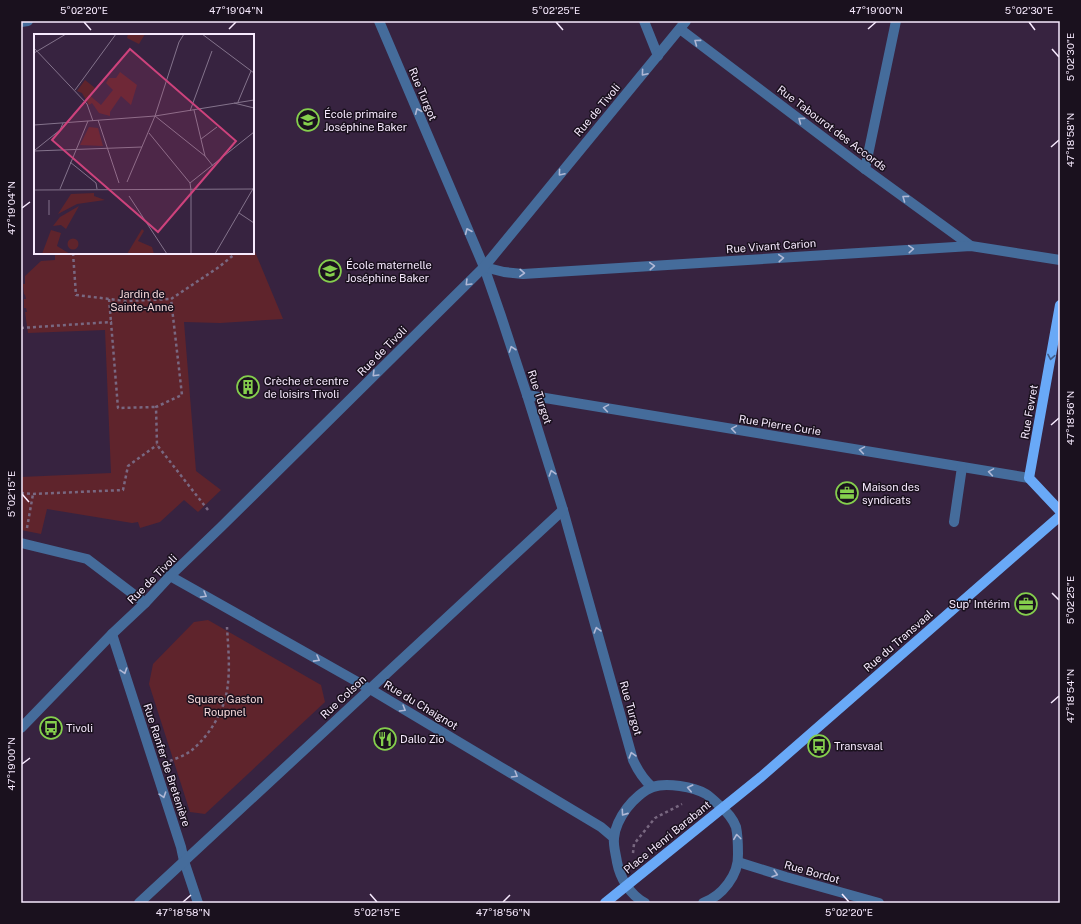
<svg xmlns="http://www.w3.org/2000/svg" width="1081" height="924" viewBox="0 0 1081 924" font-family="'Public Sans',sans-serif">
<rect width="100%" height="100%" fill="#372340"/>
<!-- green -->
<g fill="#5f242c">
<polygon points="253,247 283,319 220,323 184,322 196,471 221,490 198,512 184,500 160,522 140,528 138,522 132,523 47,509 41,534 21,530 21,477 111,473 105,330 28,333 25,312 27,312 26,308 24,308 24,299 26,299 25,295 24,294 23,284 25,284 25,276 41,261 55,260 55,253 253,253"/>
<polygon points="208,620 321,685 325,702 205,814 190,812 149,684 153,664 194,622"/>
</g>
<g fill="none" stroke-linecap="round" stroke-linejoin="round">
<!-- path -->
<g stroke="#796881" stroke-width="2.5" stroke-dasharray="3 3" stroke-linecap="butt">
<polyline points="73,253 76,295 126,301 171,299"/>
<polyline points="109,299 111,322"/>
<polyline points="21,328 111,322 118,408 156,407"/>
<polyline points="21,493 33,494 123,490 128,466 157,445"/>
<polyline points="208,510 157,445 156,407 182,395 171,299 219,267 236,253"/>
<polyline points="27,528 33,494"/>
<path d="M170,761C177,758 186,755 192,750C211,734 226,708 228,683C230,664 228,645 227,627"/>
<polyline points="633,853 634,844 655,818 682,804"/>
</g>
<!-- minor -->
<g stroke="#456c9b" stroke-width="10">
<path d="M379,21L484,267L501,316L527,395L563,510L633,760C638,771 643,779 652,787"/>
<polyline points="644,21 658,56"/>
<polyline points="21,22 28,21"/>
<polyline points="680,29 865,169 971,246"/>
<polyline points="865,169 896,21"/>
<polyline points="484,267 504,272 523,274 971,246 1060,260"/>
<polyline points="527,395 1029,478"/>
<polyline points="954,522 962,467"/>
<polyline points="21,543 87,559 145,603"/>
<polyline points="170,576 370,689 601,827 614,838"/>
<polyline points="112,634 181,847 184,861 198,903"/>
<polyline points="21,728 112,634 145,603 170,576 221,527 484,267 686,21"/>
<polyline points="738,862 786,877 879,903"/>
<polyline points="139,903 563,510"/>
<path d="M645,903C630,895 620,878 617,862C616,855 613,845 614,838C615,827 621,816 627,808C633,800 644,790 653,787C666,782 694,787 706,794C711,797 715,802 720,806C726,811 733,819 736,827C738,836 738,846 738,854C739,875 722,896 703,903"/>
</g>
<!-- major -->
<g stroke="#69a9f7" stroke-width="10">
<polyline points="1060,305 1029,478 1060,511"/>
<polyline points="605,903 761,777 1060,516"/>
</g>
</g>
<!-- one-way arrows -->
<defs><path id="oneway-chevron" d="M-2-3.5L2.5 0L-2 3.5" fill="none" stroke-width="1.6" stroke-linecap="round" stroke-linejoin="round"/></defs>
<g stroke="#b0b8d6">
<use href="#oneway-chevron" transform="translate(697 42) rotate(-143)"/>
<use href="#oneway-chevron" transform="translate(644 73) rotate(130)"/>
<use href="#oneway-chevron" transform="translate(418 111) rotate(-113)"/>
<use href="#oneway-chevron" transform="translate(801 120) rotate(-143)"/>
<use href="#oneway-chevron" transform="translate(561 173) rotate(130)"/>
<use href="#oneway-chevron" transform="translate(905 198) rotate(-144)"/>
<use href="#oneway-chevron" transform="translate(468 231) rotate(-113)"/>
<use href="#oneway-chevron" transform="translate(911 249) rotate(-4)"/>
<use href="#oneway-chevron" transform="translate(781 258) rotate(-4)"/>
<use href="#oneway-chevron" transform="translate(652 266) rotate(-4)"/>
<use href="#oneway-chevron" transform="translate(522 273) rotate(2)"/>
<use href="#oneway-chevron" transform="translate(468 283) rotate(135)"/>
<use href="#oneway-chevron" transform="translate(512 349) rotate(-109)"/>
<use href="#oneway-chevron" transform="translate(375 374) rotate(135)"/>
<use href="#oneway-chevron" transform="translate(606 408) rotate(-171)"/>
<use href="#oneway-chevron" transform="translate(734 429) rotate(-171)"/>
<use href="#oneway-chevron" transform="translate(862 450) rotate(-171)"/>
<use href="#oneway-chevron" transform="translate(991 472) rotate(-171)"/>
<use href="#oneway-chevron" transform="translate(552 473) rotate(-107)"/>
<use href="#oneway-chevron" transform="translate(204 595) rotate(30)"/>
<use href="#oneway-chevron" transform="translate(597 630) rotate(-106)"/>
<use href="#oneway-chevron" transform="translate(317 659) rotate(29)"/>
<use href="#oneway-chevron" transform="translate(124 671) rotate(72)"/>
<use href="#oneway-chevron" transform="translate(403 709) rotate(31)"/>
<use href="#oneway-chevron" transform="translate(632 755) rotate(-106)"/>
<use href="#oneway-chevron" transform="translate(515 775) rotate(31)"/>
<use href="#oneway-chevron" transform="translate(690 788) rotate(-167)"/>
<use href="#oneway-chevron" transform="translate(163 795) rotate(72)"/>
<use href="#oneway-chevron" transform="translate(624 813) rotate(125)"/>
<use href="#oneway-chevron" transform="translate(737 837) rotate(-97)"/>
<use href="#oneway-chevron" transform="translate(775 874) rotate(17)"/>
</g>
<use stroke="#425d8a" href="#oneway-chevron" transform="translate(1051 357) rotate(100)"/>
<!-- ticks -->
<path fill="none" stroke="#f7eafe" stroke-width="1.5" d="M84,22L91,30M556,22L563,30M1029,22L1035,30M229,29L236,22M868,29L876,22M1052,49L1059,57M1051,147L1059,140M22,208L30,202M1051,425L1059,418M22,494L29,502M1052,593L1059,600M1051,703L1059,696M22,764L30,758M370,894L377,902M842,894L849,902M183,902L191,895M503,902L510,895"/>
<!-- icons -->
<defs>
<g id="school-ring" transform="scale(1.15)"><circle r="9.5" fill="#1a111e" stroke="#85cf4d" stroke-width="1.5"/><path d="M0-5L7-2L0 1L-7-2ZM-4 1L0 2.5L4 1V4Q0 6-4 4Z" fill="#85cf4d"/></g>
<g id="building-ring" transform="scale(1.15)"><circle r="9.5" fill="#1a111e" stroke="#85cf4d" stroke-width="1.5"/><path d="M-4-6H4V6H1V3H-1V6H-4ZM-2.5-4.3h1.7v1.8h-1.7ZM.8-4.3h1.7v1.8H.8ZM-2.5-1h1.7V.8h-1.7ZM.8-1h1.7V.8H.8Z" fill="#85cf4d"/></g>
<g id="office-ring" transform="scale(1.15)"><circle r="9.5" fill="#1a111e" stroke="#85cf4d" stroke-width="1.5"/><path d="M-6-3h4V-5.5h4V-3h4V5H-6ZM-1-4.5V-3h2v-1.5ZM-6 0V1H6V0Z" fill="#85cf4d"/></g>
<g id="bus-ring" transform="scale(1.15)"><circle r="9.5" fill="#1a111e" stroke="#85cf4d" stroke-width="1.5"/><path d="M-5-6H5V4H4V6H2V4H-2V6H-4V4H-5ZM-3.5-4V0h7V-4ZM-3.5 1.2v1.5H-2V1.2ZM2 1.2v1.5H3.5V1.2Z" fill="#85cf4d"/></g>
<g id="restaurant-ring" transform="scale(1.15)"><circle r="9.5" fill="#1a111e" stroke="#85cf4d" stroke-width="1.5"/><path d="M-5-6h1v4h1v-4h1v4h1v-4h1v5L-1.5 .5V6h-2V.5L-5-1ZM5-6V6H3V1.5H1.5Q1.5-4 5-6Z" fill="#85cf4d"/></g>
</defs>
<g fill-rule="evenodd">
<use href="#school-ring" x="308" y="120"/>
<use href="#school-ring" x="330" y="271"/>
<use href="#building-ring" x="248" y="387"/>
<use href="#office-ring" x="847" y="493"/>
<use href="#office-ring" x="1026" y="604"/>
<use href="#bus-ring" x="51" y="728"/>
<use href="#restaurant-ring" x="385" y="739"/>
<use href="#bus-ring" x="819" y="746"/>
</g>
<g text-anchor="middle" stroke-width="3" stroke-linejoin="round" paint-order="stroke">
<!-- street labels -->
<g font-size="11" fill="#f7eafe" stroke="#1a111e">
<text transform="translate(423 94) rotate(67)" y="4">Rue Turgot</text>
<text transform="translate(597 110) rotate(-50)" y="4">Rue de Tivoli</text>
<text transform="translate(832 128) rotate(37)" y="4">Rue Tabourot des Accords</text>
<text transform="translate(771 246) rotate(-4)" y="4">Rue Vivant Carion</text>
<text transform="translate(382 351) rotate(-45)" y="4">Rue de Tivoli</text>
<text transform="translate(540 397) rotate(72)" y="4">Rue Turgot</text>
<text transform="translate(1029 412) rotate(-80)" y="4">Rue Fevret</text>
<text transform="translate(780 425) rotate(9)" y="4">Rue Pierre Curie</text>
<text transform="translate(152 579) rotate(-45)" y="4">Rue de Tivoli</text>
<text transform="translate(898 641) rotate(-41)" y="4">Rue du Transvaal</text>
<text transform="translate(343 697) rotate(-43)" y="4">Rue Colson</text>
<text transform="translate(421 705) rotate(31)" y="4">Rue du Chaignot</text>
<text transform="translate(631 708) rotate(74)" y="4">Rue Turgot</text>
<text transform="translate(167 765) rotate(72)" y="4">Rue Ranfer de Bretenière</text>
<text transform="translate(667 837) rotate(-39)" y="4">Place Henri Barabant</text>
<text transform="translate(812 872) rotate(16)" y="4">Rue Bordot</text>
</g>
<!-- poi labels -->
<g font-size="11" fill="#f7eafe" stroke="#1a111e" text-anchor="start">
<text x="324" y="118">École primaire<tspan x="324" dy="13">Joséphine Baker</tspan></text>
<text x="346" y="269">École maternelle<tspan x="346" dy="13">Joséphine Baker</tspan></text>
<text x="264" y="385">Crèche et centre<tspan x="264" dy="13">de loisirs Tivoli</tspan></text>
<text x="862" y="491">Maison des<tspan x="862" dy="13">syndicats</tspan></text>
<text x="1010" y="608" text-anchor="end">Sup' Intérim</text>
<text x="66" y="732">Tivoli</text>
<text x="400" y="743">Dallo Zio</text>
<text x="834" y="750">Transvaal</text>
</g>
<!-- park labels -->
<g font-size="11" fill="#f4d7d8" stroke="#1a111e">
<text x="142" y="298">Jardin de<tspan x="142" dy="13">Sainte-Anne</tspan></text>
<text x="225" y="703">Square Gaston<tspan x="225" dy="13">Roupnel</tspan></text>
</g>
</g>
<!-- overview -->
<g transform="translate(34 34)">
<rect width="220" height="220" fill="#372340"/>
<path d="M94,0H111L105,10L93,4ZM86,38L103,51L97,71L87,62L76,78V82L65,79L58,69L55,71L48,59L43,57L51,46L61,54L55,61L67,71L79,56L72,49L75,44H82ZM55,93L64,94L69,112L46,111ZM60,159V162L71,166L43,170L24,180L37,160ZM45,172L32,195L27,191L19,192L26,183ZM108,195L110,197L104,207L118,213L120,220H93ZM17,196L27,199L23,212L36,220H8ZM33.5 210a5.5 5.5 0 1 1 11 0a5.5 5.5 0 1 1-11 0Z" fill="#5f242c"/>
<path fill="none" stroke="#84738c" stroke-width="1" d="M168,0L220,39M0,14L53,70L59,87M0,19L32,0M41,56L82,0M204,68L217,37M200,69L220,74M160,76L171,122M156,77L178,17M121,82L171,122L179,132M64,86L85,149M0,91L121,82L220,66M115,99L156,149M167,105L183,93M1,116L26,96L29,89M0,117L108,113M36,128L62,149L63,155M93,148L121,82L145,8L150,0M26,155L54,87M0,156L220,155M157,156V220M157,156L156,149L220,98M95,162L133,220M205,179L220,189M15,181V166M181,220L220,153"/>
<path fill="#cd427c" fill-opacity="0.15" stroke="#cd427c" stroke-width="2" d="M96,15L202,107L124,198L18,106Z"/>
<rect width="220" height="220" fill="none" stroke="#f7eafe" stroke-width="2"/>
</g>
<!-- border -->
<rect width="1081" height="924" fill="none" stroke="#1a111e" stroke-width="44"/>
<rect x="22" y="22" width="1037" height="880" fill="none" stroke="#f7eafe" stroke-width="1.5"/>
<g font-size="10" text-anchor="middle" fill="#f7eafe">
<text x="84" y="14">5°02'20"E</text>
<text x="236" y="14">47°19'04"N</text>
<text x="556" y="14">5°02'25"E</text>
<text x="876" y="14">47°19'00"N</text>
<text x="1029" y="14">5°02'30"E</text>
<text transform="translate(1070 57) rotate(-90)" y="4">5°02'30"E</text>
<text transform="translate(1070 140) rotate(-90)" y="4">47°18'58"N</text>
<text transform="translate(11 208) rotate(-90)" y="4">47°19'04"N</text>
<text transform="translate(1070 418) rotate(-90)" y="4">47°18'56"N</text>
<text transform="translate(11 494) rotate(-90)" y="4">5°02'15"E</text>
<text transform="translate(1070 600) rotate(-90)" y="4">5°02'25"E</text>
<text transform="translate(1070 696) rotate(-90)" y="4">47°18'54"N</text>
<text transform="translate(11 764) rotate(-90)" y="4">47°19'00"N</text>
<text x="183" y="916">47°18'58"N</text>
<text x="377" y="916">5°02'15"E</text>
<text x="503" y="916">47°18'56"N</text>
<text x="849" y="916">5°02'20"E</text>
</g>
</svg>
